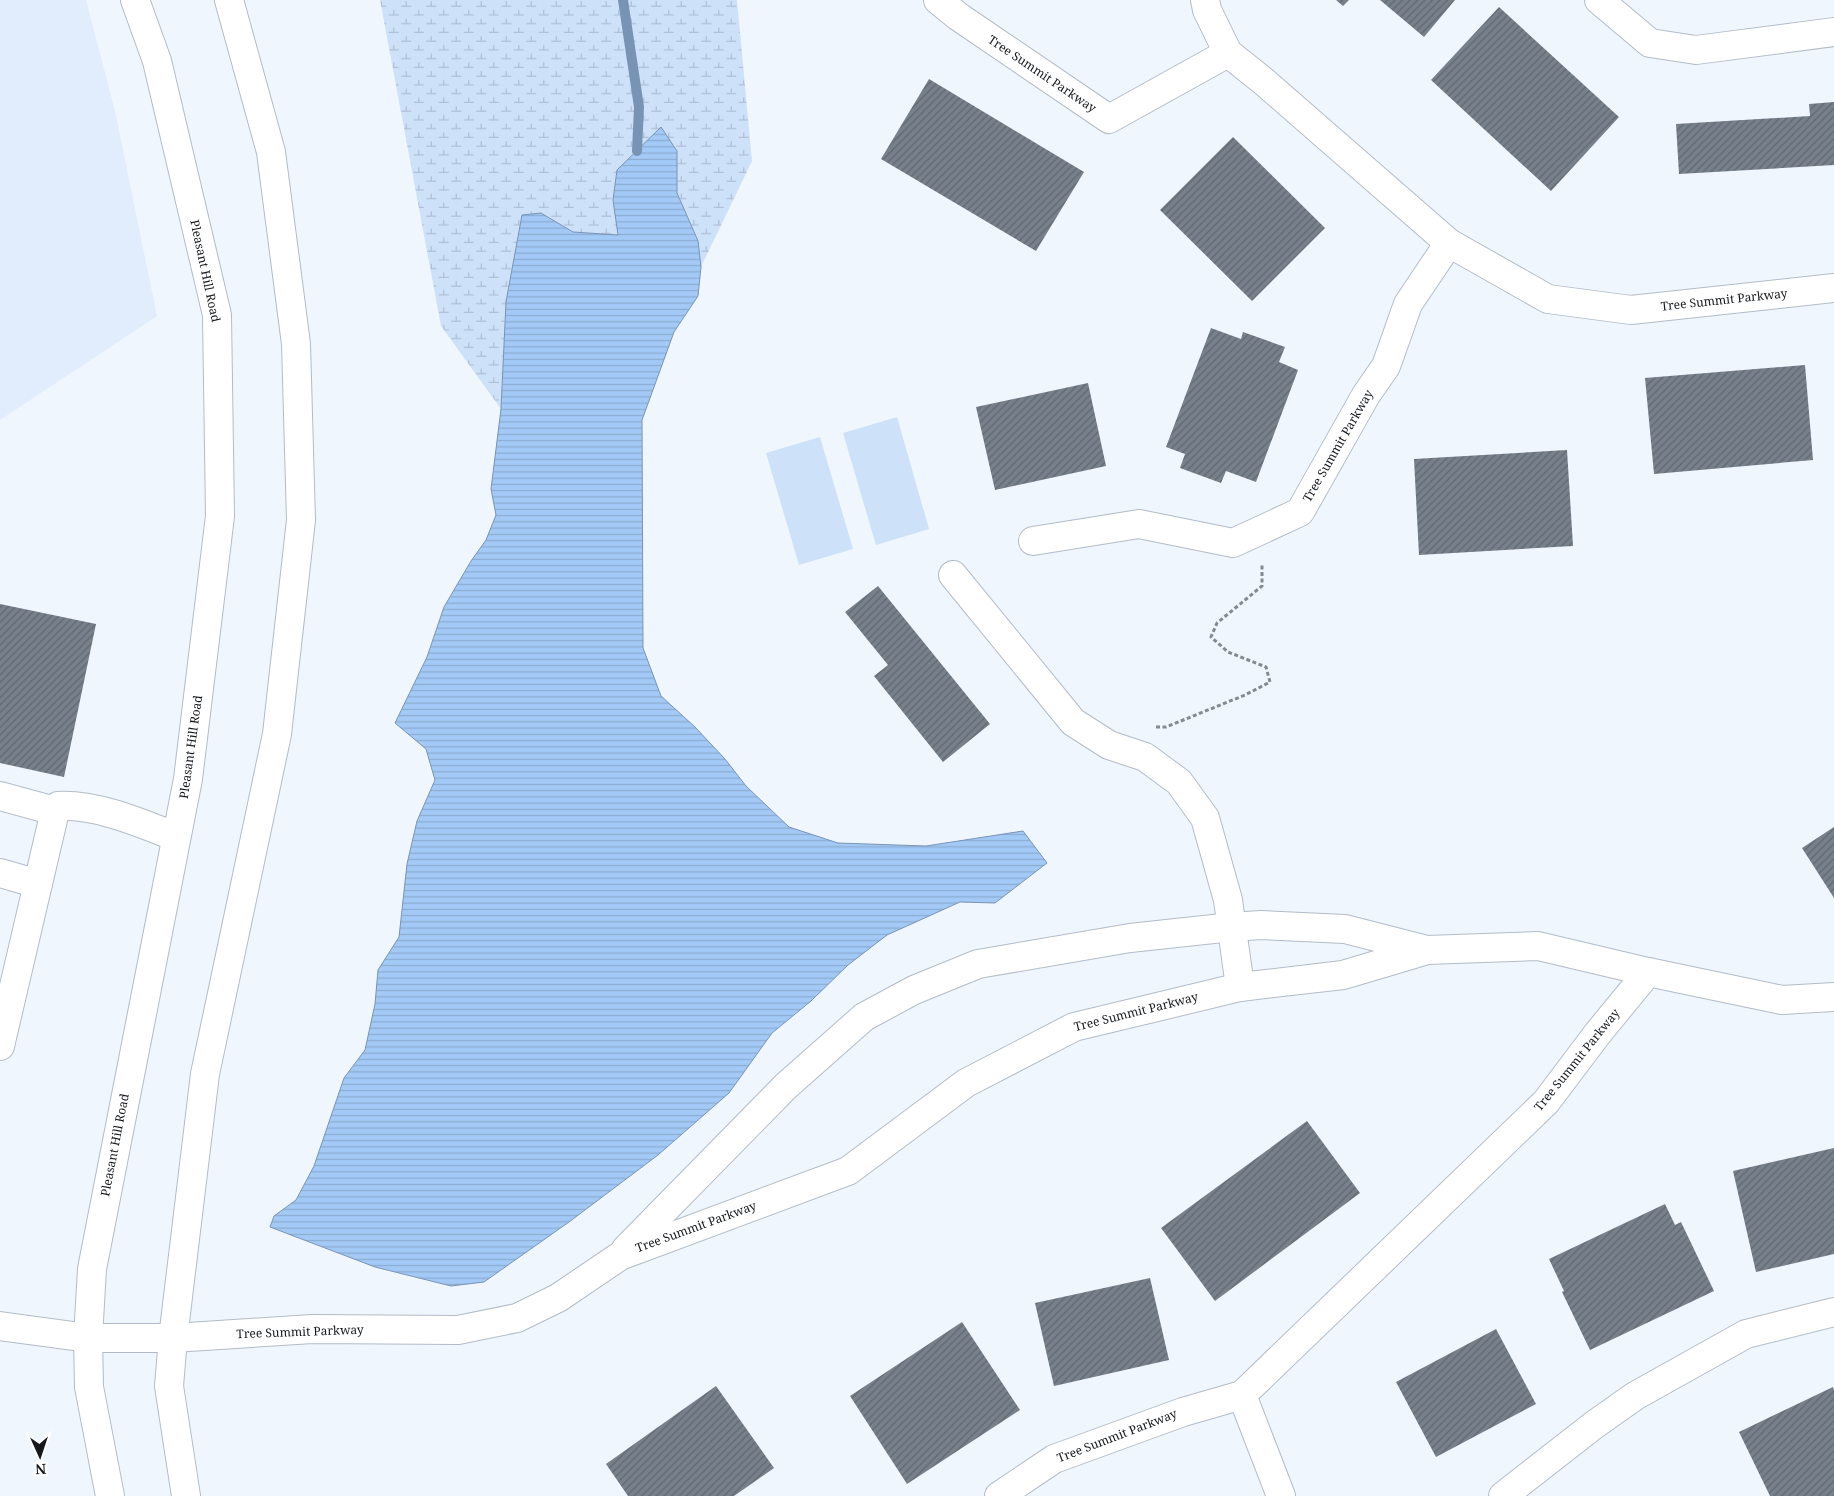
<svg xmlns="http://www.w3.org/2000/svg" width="1834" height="1496" viewBox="0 0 1834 1496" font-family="'Noto Serif',serif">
<defs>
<pattern id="wetland-marsh" width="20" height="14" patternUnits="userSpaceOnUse" patternTransform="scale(1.25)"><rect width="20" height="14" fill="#cde1f9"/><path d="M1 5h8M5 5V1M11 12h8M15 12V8" fill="none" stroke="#afc0d5"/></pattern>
<pattern id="water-rules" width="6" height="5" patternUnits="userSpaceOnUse" patternTransform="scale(1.25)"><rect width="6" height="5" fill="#a3c9f6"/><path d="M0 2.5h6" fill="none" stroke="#8bacd2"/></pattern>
<pattern id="building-hatch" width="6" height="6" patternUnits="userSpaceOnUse" patternTransform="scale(1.25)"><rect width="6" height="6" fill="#77808b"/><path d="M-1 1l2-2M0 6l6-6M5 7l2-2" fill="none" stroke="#606871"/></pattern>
</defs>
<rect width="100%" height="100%" fill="#f0f6fe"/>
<!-- built -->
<polygon fill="#e1edfc" points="0,0 86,0 115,111 157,316 0,420"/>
<!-- wetland -->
<polygon fill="url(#wetland-marsh)" points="380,0 737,0 752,161 701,267 698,241 677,193 677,151 613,200 618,235 573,232 541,213 506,302 501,409 441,326"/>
<!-- park -->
<g fill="#cde1f9">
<polygon points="897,417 929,529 876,545 843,433"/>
<polygon points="820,437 853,549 799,565 766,453"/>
</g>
<!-- water -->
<polygon fill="url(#water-rules)" stroke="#7894b5" points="661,127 677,151 677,193 698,241 701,267 698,296 674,332 642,420 643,648 661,696 695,727 725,759 746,786 789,827 838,843 926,846 1023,831 1047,863 995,903 960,902 887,935 848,965 811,1001 772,1033 729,1093 658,1155 569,1222 484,1282 451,1286 375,1267 270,1227 274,1216 296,1200 314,1166 344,1078 365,1050 375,1004 378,970 399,937 407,864 417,821 435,780 426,749 395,723 427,657 444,607 471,561 486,540 496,515 491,489 501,409 506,302 522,215 541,213 573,232 618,235 613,200 617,170"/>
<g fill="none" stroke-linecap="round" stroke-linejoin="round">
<!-- stream -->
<polyline stroke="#7894b5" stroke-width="10" points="623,0 639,107 637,151"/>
</g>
<!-- building -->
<g fill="url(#building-hatch)">
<polygon points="1336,0 1349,0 1343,6"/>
<polygon points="1380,0 1455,0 1424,37"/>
<polygon points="1499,7 1619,117 1551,191 1431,80"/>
<polygon points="929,79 1084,172 1036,251 881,159"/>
<polygon points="1834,102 1834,165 1679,174 1676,124 1810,116 1809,104"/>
<polygon points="1233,137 1325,228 1252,301 1160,210"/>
<polygon points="1211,328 1241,339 1243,332 1285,347 1279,362 1298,370 1256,482 1226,471 1221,483 1180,468 1185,454 1166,447"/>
<polygon points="1805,365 1813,460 1654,474 1645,378"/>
<polygon points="1088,383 1106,466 995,490 976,407"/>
<polygon points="1567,450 1573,546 1419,555 1414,459"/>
<polygon points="878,586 990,724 943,762 874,676 888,665 845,612"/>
<polygon points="0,604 96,624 64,777 0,763"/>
<polygon points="1834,827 1834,898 1802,848"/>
<polygon points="1307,1121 1360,1193 1215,1301 1161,1228"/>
<polygon points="1834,1148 1834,1254 1756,1272 1733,1171"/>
<polygon points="1665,1204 1675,1225 1681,1222 1714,1291 1590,1350 1562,1292 1564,1291 1549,1259"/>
<polygon points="1150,1278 1169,1360 1054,1386 1035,1303"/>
<polygon points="962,1322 1020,1410 907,1484 850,1396"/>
<polygon points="1496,1329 1536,1404 1436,1457 1396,1382"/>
<polygon points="716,1386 774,1468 734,1496 628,1496 606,1464"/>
<polygon points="1833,1387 1834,1390 1834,1496 1770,1496 1739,1432"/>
</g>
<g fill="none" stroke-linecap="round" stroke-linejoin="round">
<!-- minor casing -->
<g stroke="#b2bcc8" stroke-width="30">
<g id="minor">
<polyline points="938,0 959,17 1109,119 1228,53"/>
<polyline points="1205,0 1207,10 1228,53 1262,80 1449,243 1548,299 1631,310 1834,288"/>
<polyline points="1599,0 1650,43 1696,50 1834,32"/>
<polyline points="1033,541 1139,524 1233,543 1300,512 1366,395 1386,366 1408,304 1449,243"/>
<polyline points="953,575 1073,722 1109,745 1145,757 1179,782 1205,818 1228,900 1240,987"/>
<polyline points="0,796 55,811"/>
<polyline points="0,873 38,884"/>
<path d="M0,1046L55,811L58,806C97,804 141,823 176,837"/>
<polyline points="626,1249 786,1086 864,1017 914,990 978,964 1130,938 1232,927 1261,925 1345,929 1427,950"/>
<polyline points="0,1326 88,1338 173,1338 312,1329 458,1330 517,1318 558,1298 620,1256 848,1171 966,1083 1074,1027 1240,987 1343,975 1427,950 1538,946 1648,972 1782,1000 1834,997"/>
<polyline points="1242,1395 1281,1496"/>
<polyline points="999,1496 1054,1459 1183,1412 1242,1395 1546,1102 1598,1033 1648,972"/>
<polyline points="1503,1496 1594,1425 1635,1396 1746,1334 1834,1312"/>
</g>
</g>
<!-- highway casing -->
<g stroke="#b2bcc8" stroke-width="30">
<g id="highway">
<polyline points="110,1496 89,1387 88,1338 92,1269 188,779 220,516 217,315 157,61 135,0"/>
<polyline points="186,1496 169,1386 173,1338 205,1074 277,734 301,520 296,344 271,152 229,0"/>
</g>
</g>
<!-- path -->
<polyline stroke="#858a90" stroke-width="3" stroke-dasharray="4 2.5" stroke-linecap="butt" points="1156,727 1166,727 1245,695 1270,682 1266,667 1228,652 1211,637 1217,623 1262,586 1262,563"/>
<!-- minor -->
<use href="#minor" stroke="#fff" stroke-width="28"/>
<!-- highway -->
<use href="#highway" stroke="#fff" stroke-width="28"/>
</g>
<g text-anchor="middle" stroke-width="4.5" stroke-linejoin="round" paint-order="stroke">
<!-- street labels -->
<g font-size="12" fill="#15181c" stroke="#fff">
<text transform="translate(1042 74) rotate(34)" y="4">Tree Summit Parkway</text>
<text transform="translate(205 271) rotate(78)" y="4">Pleasant Hill Road</text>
<text transform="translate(1724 300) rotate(-6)" y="4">Tree Summit Parkway</text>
<text transform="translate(1338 446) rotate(-60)" y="4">Tree Summit Parkway</text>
<text transform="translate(191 747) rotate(-82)" y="4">Pleasant Hill Road</text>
<text transform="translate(1136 1012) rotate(-14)" y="4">Tree Summit Parkway</text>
<text transform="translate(1577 1060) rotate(-51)" y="4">Tree Summit Parkway</text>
<text transform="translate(115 1145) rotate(-79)" y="4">Pleasant Hill Road</text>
<text transform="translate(696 1227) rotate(-20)" y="4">Tree Summit Parkway</text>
<text transform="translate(300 1332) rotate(-2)" y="4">Tree Summit Parkway</text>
<text transform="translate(1117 1436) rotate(-21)" y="4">Tree Summit Parkway</text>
</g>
</g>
<!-- north arrow -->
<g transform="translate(40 1456) rotate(177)" stroke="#ffffff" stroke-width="4" paint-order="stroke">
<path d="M0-4L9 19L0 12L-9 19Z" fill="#15181c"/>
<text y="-8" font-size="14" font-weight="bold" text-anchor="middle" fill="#15181c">N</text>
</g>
</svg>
